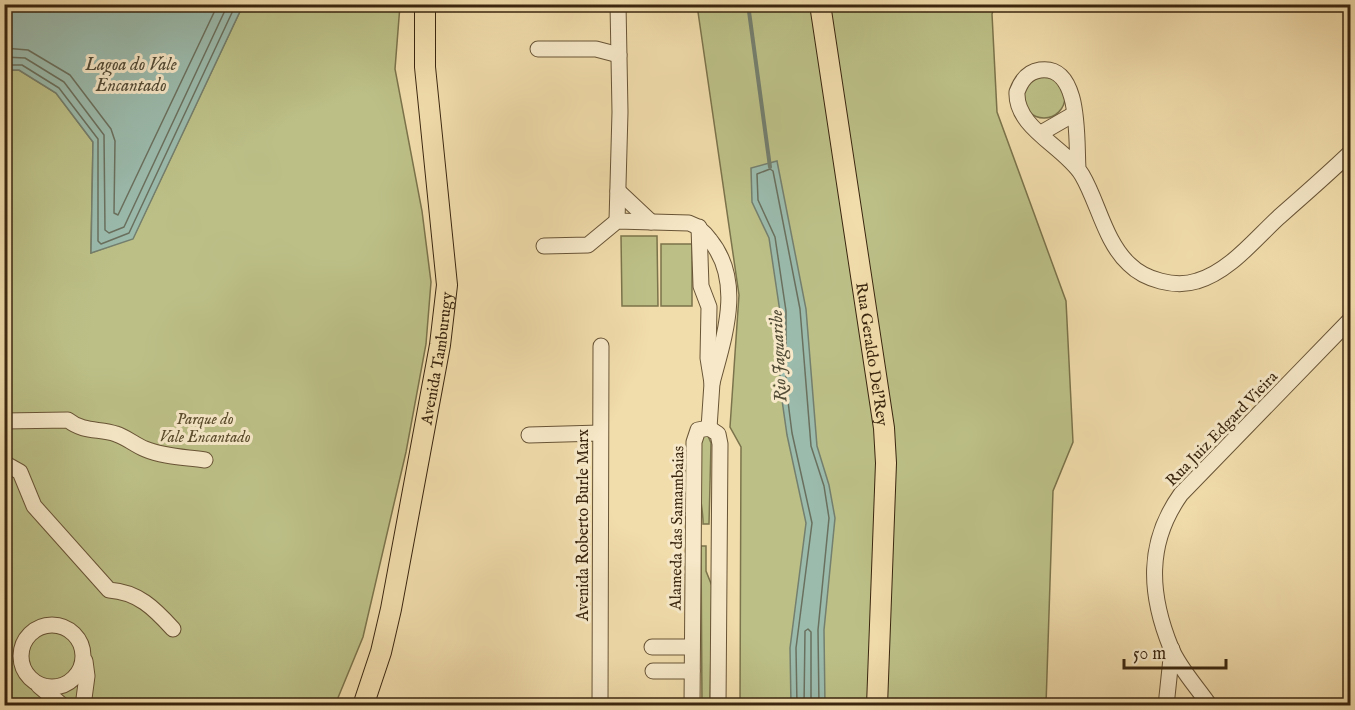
<svg xmlns="http://www.w3.org/2000/svg" width="1355" height="710" viewBox="0 0 1355 710" font-family="'IM FELL English',serif">
<rect width="100%" height="100%" fill="#f1dcab"/>
<filter id="stains"><feTurbulence type="fractalNoise" baseFrequency=".00333" numOctaves="4"/><feColorMatrix values="0 0 0 0 .2 0 0 0 0 .09 0 0 0 0 .02 0 0 0 .5 -.17"/></filter>
<radialGradient id="worn" r=".72"><stop offset=".6" stop-color="#630" stop-opacity="0"/><stop offset="1" stop-color="#630" stop-opacity=".3"/></radialGradient>
<!-- green -->
<g fill="#bcc087" stroke="#7b734b" stroke-width="1.5">
<path d="M305,4L400,5L395,69L422,211L431,282L426,344L406,452L363,637L335,705L5,706V70H19L56,93L93,142L91,253L133,238L243,5C265,5 284,9 305,4Z"/>
<polygon points="697,5 995,5 992,14 997,112 1066,301 1073,442 1053,491 1046,705 740,705 741,447 730,427 739,295"/>
<circle cx="1044" cy="97" r="21"/>
<polygon points="621,236 657,236 658,306 622,306"/>
<rect x="661" y="244" width="31" height="62"/>
<path d="M704,435L708,436L711,443L709,524H703C704,500 687,455 704,435Z"/>
<polygon points="701,546 706,546 706,571 712,586 710,705 702,705"/>
</g>
<!-- water -->
<g fill="#9bbbad" stroke="#747f6e" stroke-width="1.5">
<polygon points="5,4 243,5 133,239 91,253 93,142 56,93 19,70 5,70"/>
<polygon points="777,161 806,309 817,446 829,485 835,518 824,630 825,705 791,705 790,648 806,523 787,435 780,386 780,312 769,238 752,202 751,168"/>
</g>
<g fill="none" stroke-linecap="round" stroke-linejoin="round">
<!-- shore -->
<g stroke="#6a705e" stroke-width="1.5">
<polyline points="4,48 28,50 70,75 111,129 115,141 114,213 118,215 218,4"/>
<polyline points="4,57 25,58 64,82 104,135 105,230 109,233 124,227 228,4"/>
<polyline points="4,65 22,65 59,88 98,139 98,241 101,244 129,233 236,4"/>
<polyline points="797,706 796,648 812,523 792,433 786,386 786,311 775,237 758,200 757,174 770,169 773,171 800,309 811,446 824,486 829,518 818,630 819,706"/>
<polyline points="804,706 805,631 808,629 811,632 811,706"/>
</g>
<!-- stream -->
<polyline stroke="#747f6e" stroke-width="4" points="748,4 770,167"/>
<!-- minor casing -->
<g stroke="#685436" stroke-width="17">
<g id="minor">
<polyline points="538,49 596,49 619,55"/>
<polyline points="1041,133 1074,114"/>
<path d="M1078,168C1076,142 1082,64 1040,70C1027,72 1021,81 1017,92C1015,128 1065,147 1082,175C1098,202 1105,242 1129,264C1145,280 1175,288 1197,281C1229,272 1255,239 1279,217C1303,196 1327,175 1350,153"/>
<polyline points="618,191 651,222"/>
<polyline points="617,221 620,112 618,4"/>
<polyline points="699,227 701,286 709,307 708,358 712,383 709,428"/>
<path d="M544,246L588,245L617,221L689,223C698,226 705,233 710,240C744,282 724,337 712,383"/>
<path d="M4,421L68,420C84,433 100,428 116,434C126,437 135,445 145,449C164,457 185,457 205,460"/>
<polyline points="529,435 600,433"/>
<path d="M4,463L20,472L34,506L109,590C138,592 154,608 173,629"/>
<circle cx="52" cy="656" r="31"/>
<polyline points="652,647 692,647"/>
<polyline points="653,671 692,671"/>
<polyline points="39,686 63,706"/>
<polyline points="83,706 87,676 85,661"/>
<polyline points="600,706 601,346"/>
<polyline points="692,706 694,442 698,430 709,428 718,434 720,444 718,706"/>
<polyline points="1166,706 1172,649"/>
<path d="M1210,706C1198,688 1179,668 1171,648C1149,594 1146,543 1181,494L1350,320"/>
</g>
</g>
<!-- major casing -->
<g stroke="#3a260f" stroke-width="22">
<g id="major">
<path id="s1" d="M820,4L884,428L886,463L877,706"/>
<path id="s2" d="M363,706L381,652L391,609L440,345L447,285L425,67V4"/>
</g>
</g>
<!-- minor -->
<use href="#minor" stroke="#f6e8c8" stroke-width="15"/>
<!-- major -->
<use href="#major" stroke="#f1dcab" stroke-width="20"/>
</g>
<g text-anchor="middle" stroke-width="6" stroke-linejoin="round" paint-order="stroke">
<!-- street labels -->
<g font-size="16" fill="#3a260f" stroke="#f6e8c8">
<text dy="6" stroke="none"><textPath href="#s1" startOffset="354">Rua Geraldo Del'Rey</textPath></text>
<text dy="6" stroke="none"><textPath href="#s2" startOffset="356">Avenida Tamburugy</textPath></text>
<text transform="translate(1221 428) rotate(-46)" y="6">Rua Juiz Edgard Vieira</text>
<text transform="translate(582 525) rotate(-90)" y="6">Avenida Roberto Burle Marx</text>
<text transform="translate(676 528) rotate(-89)" y="6">Alameda das Samambaias</text>
</g>
<!-- park labels -->
<g font-size="16" font-style="italic" fill="#5a4c2d" stroke="#f6e8c8">
<text x="205" y="424">Parque do<tspan x="205" dy="18">Vale Encantado</tspan></text>
</g>
<!-- water labels -->
<g font-size="18" font-style="italic" fill="#524b36" stroke="#f6e8c8">
<text x="131" y="70">Lagoa do Vale<tspan x="131" dy="21">Encantado</tspan></text>
<text transform="translate(778 356) rotate(-93)" y="6">Rio Jaguaribe</text>
</g>
</g>
<!-- margin -->
<rect width="1355" height="710" fill="none" stroke="#f1dcab" stroke-width="24"/>
<rect x="6" y="6" width="1343" height="698" fill="none" stroke="#3a260f" stroke-width="3"/>
<rect x="12" y="12" width="1331" height="686" fill="none" stroke="#3a260f" stroke-width="1.5"/>
<!-- scale -->
<path d="M1124 659v9h102v-9" fill="none" stroke="#3a260f" stroke-width="3"/>
<text x="1133" y="659" font-size="18" fill="#3a260f" stroke="#f6e8c8" stroke-width="4.5" paint-order="stroke">50 m</text>
<rect width="100%" height="100%" filter="url(#stains)"/>
<rect width="100%" height="100%" fill="url(#worn)"/>
</svg>
